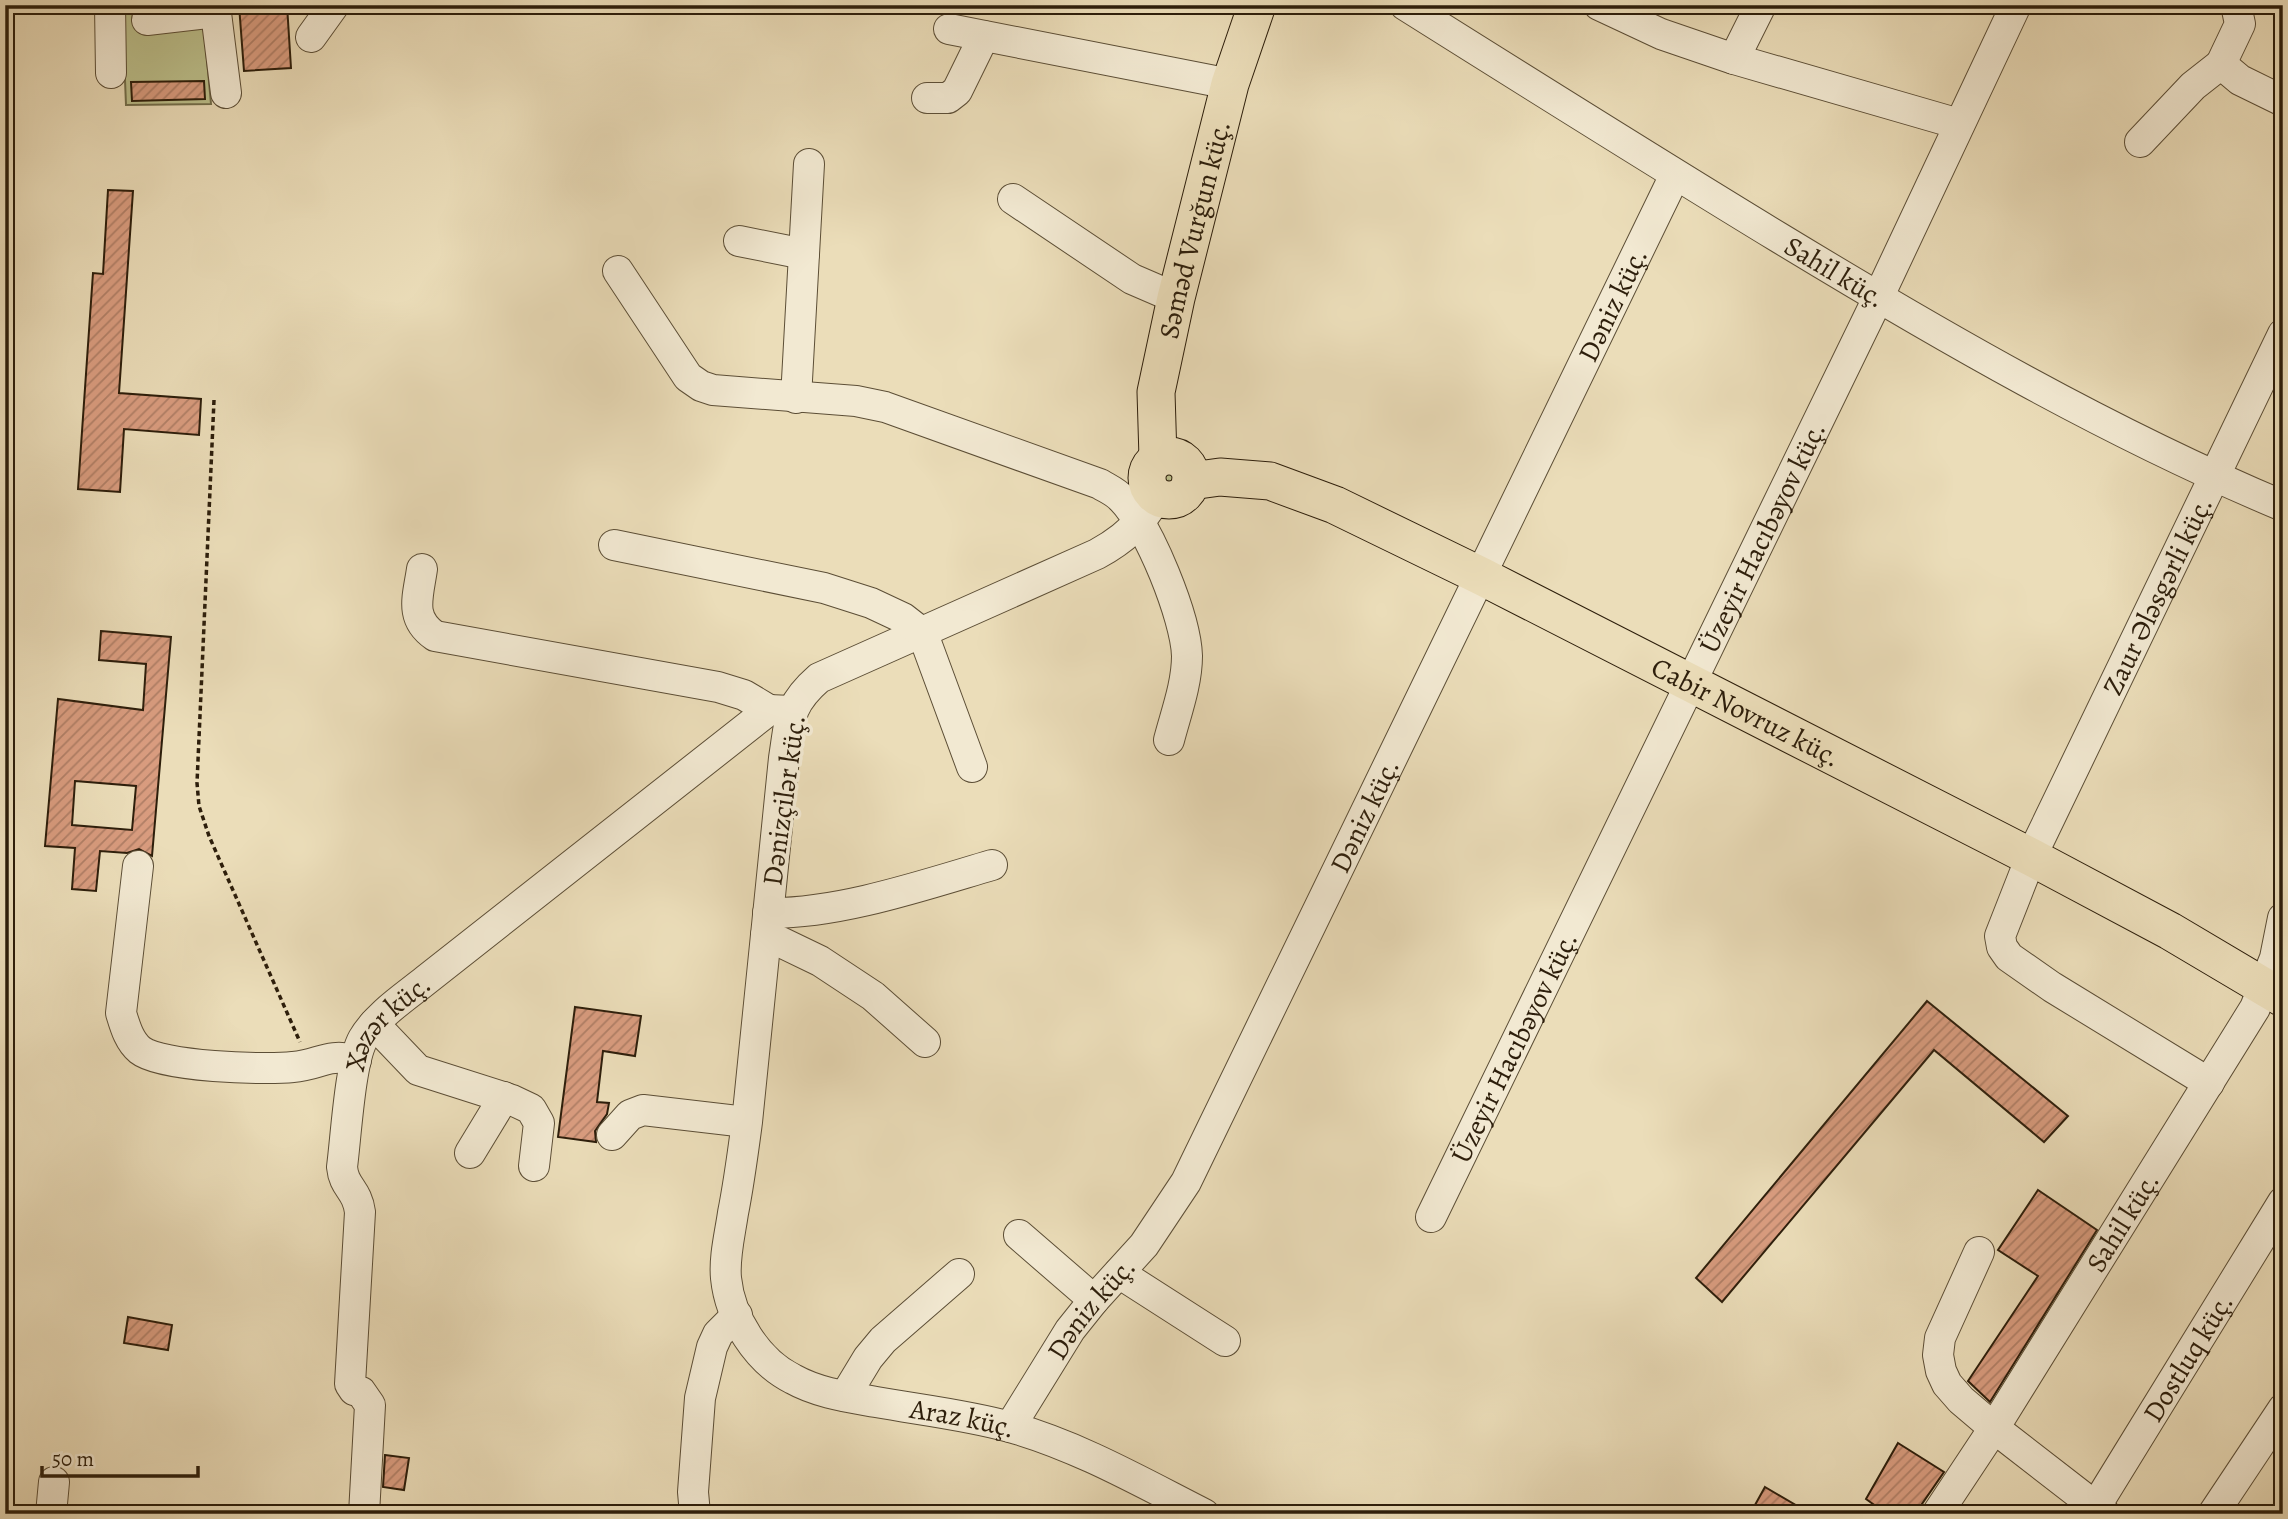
<svg xmlns="http://www.w3.org/2000/svg" width="2288" height="1519" viewBox="0 0 2288 1519" font-family="Alegreya,serif">
<defs>
<pattern id="grass-tufts" width="24" height="20" patternUnits="userSpaceOnUse" patternTransform="scale(1.75)"><rect width="24" height="20" fill="#bcc08c"/><path d="M3 7l-1-3M5 7V3M7 7l1-3M15 17l-1-3M17 17v-4M19 17l1-3" fill="none" stroke="#a2a577"/></pattern>
<pattern id="building-hatch" width="6" height="6" patternUnits="userSpaceOnUse" patternTransform="scale(1.75)"><rect width="6" height="6" fill="#d99c7f"/><path d="M-1 1l2-2M0 6l6-6M5 7l2-2" fill="none" stroke="#b07f66"/></pattern>
</defs>
<rect width="100%" height="100%" fill="#ebddb9"/>
<filter id="stains"><feTurbulence type="fractalNoise" baseFrequency=".00286" numOctaves="4"/><feColorMatrix values="0 0 0 0 .2 0 0 0 0 .09 0 0 0 0 .02 0 0 0 .5 -.17"/></filter>
<radialGradient id="worn" r=".72"><stop offset=".6" stop-color="#630" stop-opacity="0"/><stop offset="1" stop-color="#630" stop-opacity=".3"/></radialGradient>
<!-- grass -->
<circle fill="url(#grass-tufts)" stroke="#746f4c" stroke-width="2" cx="1169" cy="478" r="11"/>
<!-- park -->
<polygon fill="#bcc08c" stroke="#746f4c" stroke-width="2" points="122,5 202,5 211,104 126,105"/>
<!-- water -->
<polygon fill="#9cbab9" stroke="#707c73" stroke-width="2" points="5,5 10,5 5,91"/>
<!-- building -->
<g fill="url(#building-hatch)" stroke="#2d1e0b" stroke-width="2" fill-rule="evenodd">
<polygon points="239,5 287,5 291,68 244,71"/>
<polygon points="204,81 205,99 132,101 131,82"/>
<polygon points="108,190 133,191 119,393 201,399 199,435 124,429 120,492 78,489 93,273 103,274"/>
<path d="M101,631L171,637L152,856L139,849L127,853L100,851L96,891L72,889L75,848L45,846L58,699L143,710L146,664L99,660ZM75,781L136,786L132,830L72,825Z"/>
<polygon points="1927,1001 2068,1116 2044,1142 1934,1050 1722,1302 1696,1278"/>
<polygon points="575,1007 641,1016 635,1056 603,1051 597,1102 609,1103 607,1114 595,1131 596,1142 558,1137"/>
<polygon points="2038,1190 2097,1230 1990,1402 1968,1381 2038,1276 1998,1250"/>
<polygon points="128,1317 172,1325 168,1350 124,1343"/>
<polygon points="1898,1443 1944,1472 1922,1504 1920,1514 1887,1514 1866,1499"/>
<polygon points="385,1455 409,1458 404,1490 383,1487"/>
<polygon points="1765,1487 1811,1514 1750,1514"/>
</g>
<g fill="none" stroke-linecap="round" stroke-linejoin="round">
<!-- minor casing -->
<g stroke="#5c4e36" stroke-width="32">
<g id="minor">
<polyline points="110,5 111,73"/>
<polyline points="215,5 226,93"/>
<path id="s1" d="M1405,5C1529,83 1653,161 1778,237C1941,336 2107,432 2283,506"/>
<polyline points="1599,5 1661,34 1734,59 1959,124"/>
<polyline points="2236,5 2240,24 2221,64 2240,80 2283,101"/>
<polyline points="147,20 216,12"/>
<polyline points="949,29 1230,84"/>
<polyline points="311,37 334,5"/>
<polyline points="1734,59 1761,5"/>
<polyline points="927,98 948,98 957,91 984,36"/>
<polyline points="2140,142 2193,86 2221,64"/>
<polyline points="1013,199 1132,279 1176,298"/>
<polyline points="739,241 804,254"/>
<path d="M618,271L688,377L701,386L713,390L856,401L885,407L1100,484C1108,489 1116,492 1122,499C1149,526 1186,618 1187,656C1187,684 1176,713 1169,740"/>
<polyline points="796,398 809,164"/>
<path id="s2" d="M1156,497C1143,523 1123,540 1097,554L819,678C788,705 790,720 784,758C771,879 760,1001 747,1122C743,1152 739,1183 733,1213C730,1234 724,1257 726,1278C730,1318 757,1361 793,1379C818,1393 848,1397 876,1402C921,1410 967,1415 1010,1427C1078,1446 1141,1482 1204,1514"/>
<polyline points="614,545 824,588 871,603 903,618 921,632 927,645 972,767"/>
<path d="M422,569C418,597 409,618 435,636L718,687L744,695L769,710"/>
<path d="M138,866L121,1013C125,1026 129,1041 140,1050C161,1067 265,1070 293,1067C320,1065 326,1053 356,1060"/>
<path d="M768,913C839,914 924,885 992,865"/>
<polyline points="766,935 820,961 873,996 925,1042"/>
<polyline points="374,1024 418,1070 512,1100 531,1109 539,1123 534,1166"/>
<path id="s3" d="M2209,1083L2052,987L2009,957L2002,947L2000,936L2031,857L2283,334"/>
<polyline points="612,1135 630,1115 643,1110 746,1122"/>
<polyline points="470,1153 504,1097"/>
<path id="s4" d="M1431,1217L1878,298L2016,5"/>
<polyline points="1019,1235 1094,1300"/>
<polyline points="1979,1252 1940,1338 1938,1355 1941,1371 1947,1384 1961,1400 1994,1428 2105,1514"/>
<polyline points="1119,1273 1225,1341"/>
<polyline points="845,1396 868,1358 883,1340 959,1274"/>
<path id="s5" d="M1010,1427L1070,1330L1094,1300L1144,1245L1186,1182L1675,175"/>
<polyline points="51,1514 54,1482"/>
<path id="s6" d="M364,1514L370,1405L361,1392L354,1390L350,1384L360,1212C357,1189 344,1188 342,1167C346,1137 350,1062 363,1039C377,1015 405,997 426,980L769,710L791,711"/>
<polyline points="695,1514 693,1492 700,1398 712,1347 718,1334 737,1315"/>
<path id="s7" d="M1937,1514L1994,1428L2255,1008L2275,958L2283,918"/>
<path id="s8" d="M2091,1514L2283,1202"/>
<polyline points="2213,1514 2283,1409"/>
</g>
</g>
<!-- major casing -->
<g stroke="#2d1e0b" stroke-width="39">
<g id="major">
<circle cx="1169" cy="478" r="22"/>
<path id="s9" d="M1158,458L1156,392L1176,298L1230,84L1257,5"/>
<path id="s10" d="M1191,481L1220,477L1270,481L1335,505L1481,576L2031,857L2170,931L2283,998"/>
</g>
</g>
<!-- path -->
<polyline stroke="#2d1e0b" stroke-width="3.5" stroke-dasharray="5 3.5" stroke-linecap="butt" points="214,400 197,783 199,806 209,836 300,1042"/>
<!-- minor -->
<use href="#minor" stroke="#f2e9d2" stroke-width="30"/>
<!-- major -->
<use href="#major" stroke="#ebddb9" stroke-width="37"/>
</g>
<g text-anchor="middle" stroke-width="7" stroke-linejoin="round" paint-order="stroke">
<!-- street labels -->
<g font-size="28" fill="#2d1e0b" stroke="#f2e9d2">
<text dy="10" stroke="none"><textPath href="#s9" startOffset="233">Səməd Vurğun küç.</textPath></text>
<text dy="10" stroke="none"><textPath href="#s1" startOffset="506">Sahil küç.</textPath></text>
<text dy="10" stroke="none"><textPath href="#s5" startOffset="1278">Dәniz küç.</textPath></text>
<text dy="10" stroke="none"><textPath href="#s4" startOffset="756">Üzeyir Hacıbəyov küç.</textPath></text>
<text dy="10" stroke="none"><textPath href="#s3" startOffset="635">Zaur Ələsgərli küç.</textPath></text>
<text dy="10" stroke="none"><textPath href="#s10" startOffset="609">Cabir Novruz küç.</textPath></text>
<text transform="translate(783 800) rotate(-82)" y="10">Dәnizçilәr küç.</text>
<text dy="10" stroke="none"><textPath href="#s5" startOffset="710">Dәniz küç.</textPath></text>
<text dy="10" stroke="none"><textPath href="#s6" startOffset="518">Xəzər küç.</textPath></text>
<text dy="10" stroke="none"><textPath href="#s4" startOffset="189">Üzeyir Hacıbəyov küç.</textPath></text>
<text dy="10" stroke="none"><textPath href="#s7" startOffset="346">Sahil küç.</textPath></text>
<text dy="10" stroke="none"><textPath href="#s5" startOffset="144">Dәniz küç.</textPath></text>
<text dy="10" stroke="none"><textPath href="#s8" startOffset="184">Dostluq küç.</textPath></text>
<text dy="10" stroke="none"><textPath href="#s2" startOffset="1302">Araz küç.</textPath></text>
</g>
</g>
<!-- margin -->
<rect width="2288" height="1519" fill="none" stroke="#ebddb9" stroke-width="28"/>
<rect x="7" y="7" width="2274" height="1505" fill="none" stroke="#2d1e0b" stroke-width="3.5"/>
<rect x="14" y="14" width="2260" height="1491" fill="none" stroke="#2d1e0b" stroke-width="2"/>
<!-- scale -->
<path d="M42 1466v10h156v-10" fill="none" stroke="#2d1e0b" stroke-width="3.5"/>
<text x="52" y="1466" font-size="21" fill="#2d1e0b" stroke="#f2e9d2" stroke-width="5" paint-order="stroke">50 m</text>
<rect width="100%" height="100%" filter="url(#stains)"/>
<rect width="100%" height="100%" fill="url(#worn)"/>
</svg>
